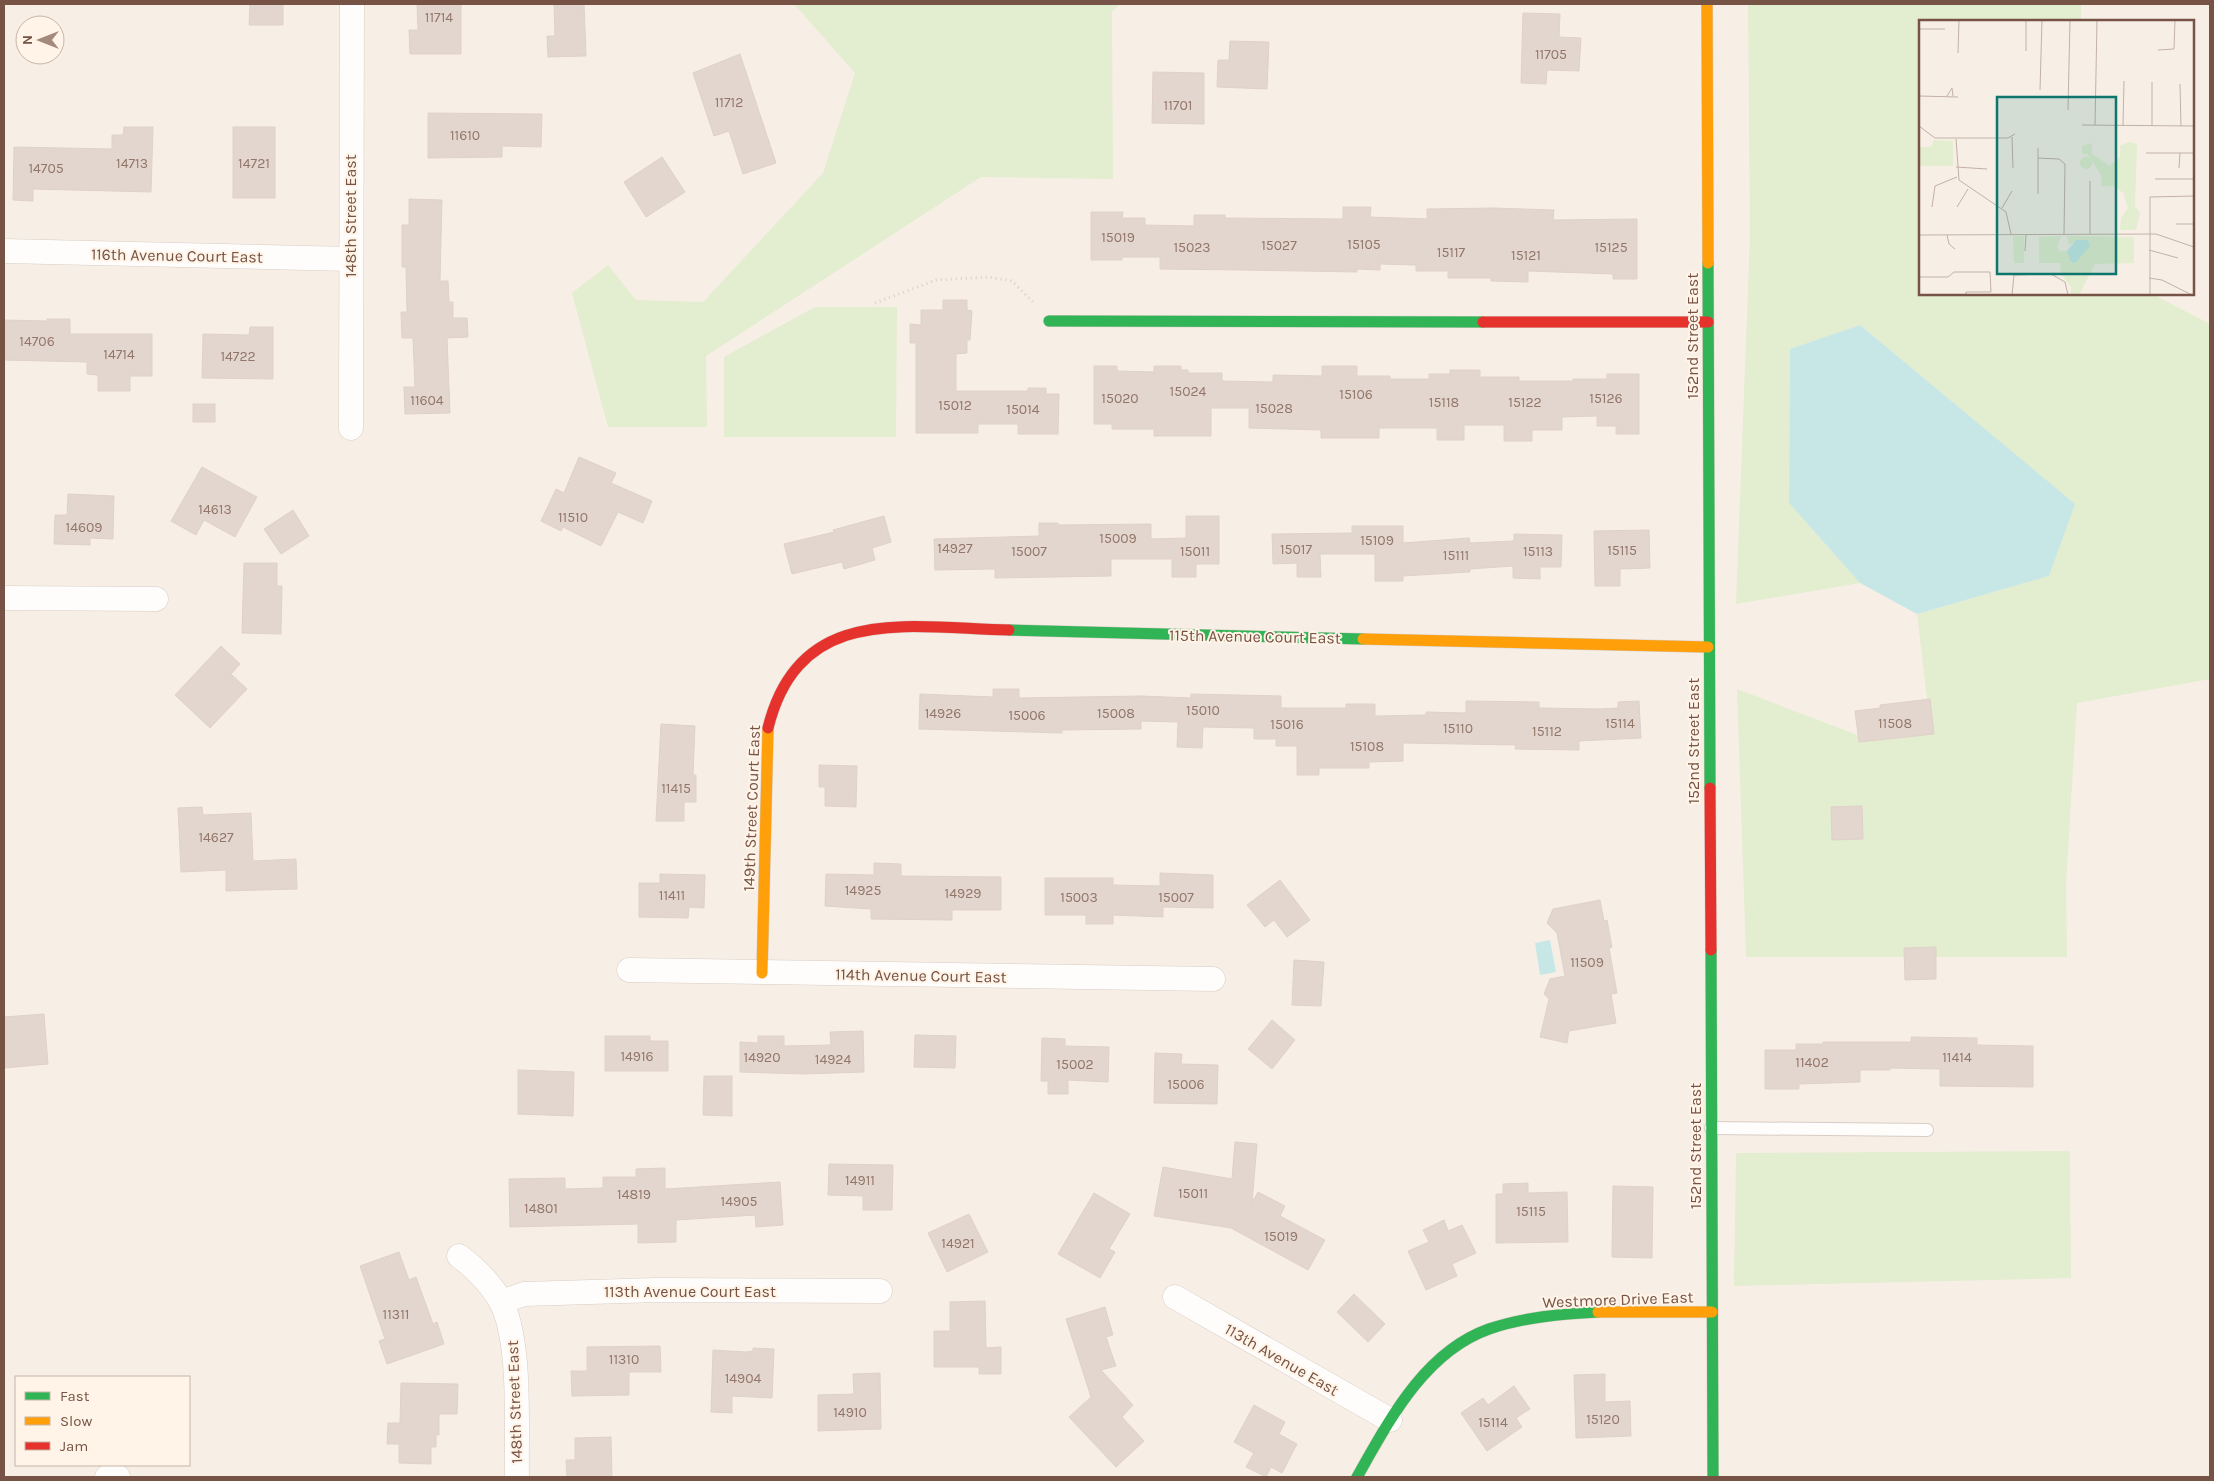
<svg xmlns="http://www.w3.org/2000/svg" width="2214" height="1481" viewBox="0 0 2214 1481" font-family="Karla,sans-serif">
<rect width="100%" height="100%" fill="#f7efe6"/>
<!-- green -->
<g fill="#e3edcf">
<polygon points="794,4 1120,4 1112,12 1113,179 981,177 706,356 707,427 608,427 572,293 608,265 636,300 703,302 823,173 855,73"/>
<polygon points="1748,4 2081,4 2081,21 1920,21 1920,294 2152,294 2210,324 2210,679 2077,703 2066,884 2067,957 1746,957 1737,689 1868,739 1927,698 1917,614 2049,576 2074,504 1860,325 1790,349 1789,503 1860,583 1736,604 1750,236"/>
<polygon points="815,307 897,307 896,437 724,437 724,357"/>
<polygon points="2070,1151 2071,1278 1734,1286 1736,1153"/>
</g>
<!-- water -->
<g fill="#c7e7e7">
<polygon points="1860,325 2075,504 2049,576 1917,614 1860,583 1789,503 1790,349"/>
<polygon points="1550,940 1556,972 1540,975 1535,943"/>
</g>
<!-- building -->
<g fill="#e3d6ce" stroke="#e0d1c8">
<polygon points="250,4 283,4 283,25 249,25"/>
<polygon points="417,4 461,4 461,54 410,54 409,30 418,30"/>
<polygon points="554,4 584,4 586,56 548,57 547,36 555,36"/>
<polygon points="1523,13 1560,14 1559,37 1581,38 1579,71 1547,70 1546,84 1521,83"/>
<polygon points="1230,41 1269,42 1267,89 1217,87 1218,60 1229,60"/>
<polygon points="740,54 776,163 743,174 729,131 714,136 693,73"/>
<polygon points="1153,72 1204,73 1204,124 1152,123"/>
<polygon points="428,113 542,114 541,147 502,146 502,157 428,158"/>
<polygon points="124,127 153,127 151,192 33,189 33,201 13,200 14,147 112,149 112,135 123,135"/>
<rect x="233" y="127" width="42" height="71"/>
<polygon points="662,157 685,192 646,217 624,182"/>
<polygon points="409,199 442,200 440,281 448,281 449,302 453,302 453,318 467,318 468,337 447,338 450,413 405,414 404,387 415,387 413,338 402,338 401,312 407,312 406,267 402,267 402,225 409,225"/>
<polygon points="1343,207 1371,207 1370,217 1427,219 1427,209 1493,208 1554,210 1553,220 1637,219 1637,279 1613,279 1613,274 1528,271 1528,282 1491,281 1491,278 1448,278 1448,271 1416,271 1416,265 1380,264 1380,270 1357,269 1357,272 1242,270 1160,269 1160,257 1122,257 1122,260 1091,260 1091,212 1123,212 1122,218 1145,218 1145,225 1194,226 1194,215 1225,215 1225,218 1343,219"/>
<polygon points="943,300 967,300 967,310 972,311 970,340 967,340 967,353 956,354 956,391 1028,391 1028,388 1046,388 1046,394 1059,394 1058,434 1018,434 1018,424 978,424 978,433 916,433 916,343 910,343 910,324 921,325 921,310 943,310"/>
<polygon points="47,319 70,319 70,334 152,334 152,376 130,376 130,391 98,391 98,375 87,374 87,362 4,360 4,320 47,321"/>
<polygon points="250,327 273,327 273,379 202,378 203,334 249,335"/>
<polygon points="1094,366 1117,366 1117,371 1154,372 1154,366 1181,366 1181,370 1188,370 1188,373 1222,373 1222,381 1273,382 1273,375 1322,376 1322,366 1357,366 1357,376 1390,376 1390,379 1429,379 1429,374 1450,374 1450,370 1480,370 1480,377 1519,377 1519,381 1573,381 1573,379 1607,379 1607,374 1639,374 1639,434 1616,434 1616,426 1597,426 1597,416 1562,417 1562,430 1532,430 1532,441 1504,441 1504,425 1464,425 1464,440 1437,440 1437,428 1379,428 1379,438 1321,438 1321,430 1249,428 1249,408 1211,408 1211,436 1154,436 1154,429 1112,429 1112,424 1094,424"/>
<rect x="193" y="404" width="22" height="18"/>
<polygon points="579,457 616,473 611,483 652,501 643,523 618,512 601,546 563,527 561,531 541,521 556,489 564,493"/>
<polygon points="202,467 257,497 235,537 204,520 196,535 171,521"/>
<polygon points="68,494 114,496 113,539 90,538 90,545 54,544 55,515 67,515"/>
<polygon points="293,510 309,536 281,554 264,529"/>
<polygon points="884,516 891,542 872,548 875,560 844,569 842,562 792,574 784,544 834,532 833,530"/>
<polygon points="1186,516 1219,516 1219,564 1196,564 1196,577 1172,577 1172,559 1111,559 1111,576 995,578 995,569 935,570 934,539 1039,536 1039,523 1058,523 1058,525 1151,524 1151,539 1186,538"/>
<polygon points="1352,526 1403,526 1403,543 1469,538 1470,543 1514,541 1514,534 1562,535 1561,567 1540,567 1540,579 1513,578 1513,566 1470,569 1470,572 1403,576 1403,581 1375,581 1375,554 1320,554 1321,577 1297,577 1297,563 1273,564 1272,534 1352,533"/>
<polygon points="1649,530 1650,568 1620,569 1620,586 1595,586 1594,531"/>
<polygon points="244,563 277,563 277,586 282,586 281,634 242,633"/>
<polygon points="221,646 240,664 231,674 247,689 210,728 175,695"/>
<polygon points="993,689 1019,689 1019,698 1141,696 1191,698 1191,694 1281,696 1281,708 1346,708 1346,704 1375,704 1375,716 1426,715 1426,712 1466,713 1466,701 1539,702 1539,708 1599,709 1618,708 1618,702 1639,701 1641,738 1579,741 1579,750 1515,749 1516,745 1403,743 1403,761 1369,762 1369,768 1319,768 1319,775 1297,775 1297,746 1276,746 1276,739 1254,739 1254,728 1203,727 1202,748 1177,747 1178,722 1141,721 1141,729 1062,730 1062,733 919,729 920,694 993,697"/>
<polygon points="1930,699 1934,734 1859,742 1855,711 1880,708 1880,705"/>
<polygon points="661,724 695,726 693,775 696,775 696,802 684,802 684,821 656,821"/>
<polygon points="819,765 857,766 856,807 825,806 825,787 819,787"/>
<polygon points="1862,806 1863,839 1832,840 1831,807"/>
<polygon points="202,807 203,815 251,813 253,861 296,859 297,889 226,891 226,870 181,872 178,808"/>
<polygon points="874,863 901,864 901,876 1001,877 1001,910 952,910 952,920 871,919 871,909 825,906 826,874 874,875"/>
<polygon points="1160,873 1213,875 1213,908 1163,907 1163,917 1113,915 1113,924 1086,924 1086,915 1045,915 1045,878 1113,878 1113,885 1160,886"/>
<polygon points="660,874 705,875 704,908 689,907 688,918 639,917 639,883 660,883"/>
<polygon points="1280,880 1310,920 1287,937 1274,920 1265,927 1247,905"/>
<polygon points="1600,900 1604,921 1607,920 1612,947 1609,948 1617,993 1611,994 1616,1023 1569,1031 1567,1043 1540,1037 1549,999 1544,994 1550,979 1565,976 1557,933 1547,923 1553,909"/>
<polygon points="1936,947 1936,979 1905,980 1904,948"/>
<polygon points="1294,960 1324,962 1321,1006 1292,1005"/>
<polygon points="44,1014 48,1064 4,1068 4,1017"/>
<polygon points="1272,1020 1295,1040 1272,1069 1248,1049"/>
<polygon points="863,1031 864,1072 803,1074 740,1072 740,1042 758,1043 758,1036 784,1036 784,1046 831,1045 830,1032"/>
<polygon points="915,1035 956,1036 955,1068 914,1067"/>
<polygon points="605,1036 650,1036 650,1041 668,1041 668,1071 605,1071"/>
<polygon points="1911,1037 1977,1038 1977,1045 2033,1046 2033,1087 1940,1086 1940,1069 1890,1068 1890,1070 1860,1070 1860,1082 1799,1084 1799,1089 1765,1089 1765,1050 1796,1050 1796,1044 1823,1044 1823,1042 1911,1042"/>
<polygon points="1042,1038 1065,1039 1065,1046 1109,1047 1108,1082 1068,1080 1068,1094 1048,1094 1048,1081 1041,1081"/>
<polygon points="1155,1053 1182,1054 1181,1064 1218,1065 1217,1104 1154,1103"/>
<polygon points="518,1070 574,1072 573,1116 518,1114"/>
<polygon points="704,1076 732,1076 732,1116 703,1115"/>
<polygon points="1235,1142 1257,1144 1252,1202 1258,1192 1285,1206 1280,1216 1325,1240 1308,1270 1231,1228 1154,1216 1163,1167 1232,1179"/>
<polygon points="829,1164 893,1165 892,1210 863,1210 863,1196 828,1195"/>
<polygon points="665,1168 665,1189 780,1182 783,1225 756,1227 755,1215 676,1220 676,1242 638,1243 638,1224 510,1227 509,1179 565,1178 565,1189 603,1188 603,1177 636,1177 636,1169"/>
<polygon points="1528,1183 1528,1193 1567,1192 1568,1242 1496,1243 1496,1194 1503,1194 1503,1184"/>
<polygon points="1613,1186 1653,1187 1652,1258 1612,1257"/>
<polygon points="1094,1193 1130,1214 1109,1249 1115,1252 1100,1278 1058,1254"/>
<polygon points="969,1214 988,1252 947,1272 928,1233"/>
<polygon points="1444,1220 1448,1231 1462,1225 1476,1253 1452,1264 1457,1276 1426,1290 1408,1251 1429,1242 1423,1230"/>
<polygon points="399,1252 409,1280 416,1277 433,1324 437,1322 444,1344 387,1364 379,1341 385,1339 360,1266"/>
<polygon points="1354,1294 1385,1324 1368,1342 1337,1312"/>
<polygon points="985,1301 986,1348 1001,1347 1001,1374 979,1374 979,1367 934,1367 934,1331 950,1331 950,1302"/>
<polygon points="1105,1307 1113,1335 1106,1337 1116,1366 1101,1370 1133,1405 1122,1417 1144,1441 1116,1467 1069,1417 1091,1397 1066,1319"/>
<polygon points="660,1346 661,1372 629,1372 629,1395 572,1396 571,1371 587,1371 587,1347"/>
<polygon points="753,1348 774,1349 772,1398 732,1396 732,1413 711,1412 713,1350 746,1352 753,1351"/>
<polygon points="880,1373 881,1429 818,1431 818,1395 854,1394 853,1374"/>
<polygon points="1605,1374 1605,1402 1630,1401 1631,1436 1576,1438 1574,1375"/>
<polygon points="401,1383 458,1384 457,1414 439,1414 439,1435 436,1435 436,1447 431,1447 431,1464 399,1463 399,1444 387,1444 388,1423 400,1423"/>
<polygon points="1514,1386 1530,1409 1516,1418 1522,1427 1487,1451 1461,1413 1483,1398 1488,1405"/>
<polygon points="1254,1405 1285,1422 1279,1434 1297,1444 1282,1473 1271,1467 1266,1477 1246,1467 1254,1453 1234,1442"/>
<polygon points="611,1437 612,1477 567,1477 566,1460 575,1460 575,1438"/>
</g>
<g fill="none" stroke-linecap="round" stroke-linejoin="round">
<!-- lane casing -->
<g stroke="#d8ccc4" stroke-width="14">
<polyline id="lane" points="1711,1128 1927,1130"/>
</g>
<!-- street casing -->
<g stroke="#d8ccc4" stroke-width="25">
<g id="street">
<polyline points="4,251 350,259"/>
<polyline points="351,428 352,4"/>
<polyline points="4,598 156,599"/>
<polyline points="629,970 1213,979"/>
<path d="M459,1256C474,1267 491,1284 500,1300C522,1338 516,1431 517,1477"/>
<polyline points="1175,1297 1390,1420"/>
<polyline points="502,1302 524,1294 657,1290 880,1291"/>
<polyline points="107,1477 118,1477"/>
</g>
</g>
<!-- fast casing -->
<g stroke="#d7cbc3" stroke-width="12">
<g id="fast">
<polyline points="1708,263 1710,788"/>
<polyline points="1049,321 1483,322"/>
<polyline points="1009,630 1363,639"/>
<polyline points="1711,950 1713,1477"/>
<path d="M1357,1477C1389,1421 1424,1352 1489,1329C1524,1317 1562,1314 1598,1312"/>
</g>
</g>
<!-- slow casing -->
<g stroke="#d7cbc3" stroke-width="12">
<g id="slow">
<polyline points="1707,4 1708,263"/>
<polyline points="1363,639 1708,647"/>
<polyline points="762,973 768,728"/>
<polyline points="1598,1312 1712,1312"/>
</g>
</g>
<!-- jam casing -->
<g stroke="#d7cbc3" stroke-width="12">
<g id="jam">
<polyline points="1483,322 1708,322"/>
<path d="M768,728C799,602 910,628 1009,630"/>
<polyline points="1710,788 1711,950"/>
</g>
</g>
<!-- path -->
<polyline stroke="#dacfca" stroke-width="3" stroke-dasharray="1 4" stroke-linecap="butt" points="875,303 936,280 988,277 1012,281 1034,303"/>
<!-- lane -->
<use href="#lane" stroke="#fefdfb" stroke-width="12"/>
<!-- street -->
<use href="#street" stroke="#fefdfb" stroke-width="24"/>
<!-- fast -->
<use href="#fast" stroke="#30b455" stroke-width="11"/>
<!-- slow -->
<use href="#slow" stroke="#ff9f0a" stroke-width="11"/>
<!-- jam -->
<use href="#jam" stroke="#e5322d" stroke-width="11"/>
</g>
<g text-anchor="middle" stroke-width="4" stroke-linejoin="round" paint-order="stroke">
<!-- number labels -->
<g font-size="14" fill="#93766a">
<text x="439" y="22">11714</text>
<text x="1551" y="59">11705</text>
<text x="729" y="107">11712</text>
<text x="1178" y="110">11701</text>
<text x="465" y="140">11610</text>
<text x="132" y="168">14713</text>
<text x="254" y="168">14721</text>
<text x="46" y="173">14705</text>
<text x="1118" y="242">15019</text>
<text x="1364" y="249">15105</text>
<text x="1279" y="250">15027</text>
<text x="1192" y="252">15023</text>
<text x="1611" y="252">15125</text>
<text x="1451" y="257">15117</text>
<text x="1526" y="260">15121</text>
<text x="37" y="346">14706</text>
<text x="119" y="359">14714</text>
<text x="238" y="361">14722</text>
<text x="1188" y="396">15024</text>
<text x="1356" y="399">15106</text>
<text x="1120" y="403">15020</text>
<text x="1606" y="403">15126</text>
<text x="427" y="405">11604</text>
<text x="1444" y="407">15118</text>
<text x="1525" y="407">15122</text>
<text x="955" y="410">15012</text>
<text x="1274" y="413">15028</text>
<text x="1023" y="414">15014</text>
<text x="215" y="514">14613</text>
<text x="573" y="522">11510</text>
<text x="84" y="532">14609</text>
<text x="1118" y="543">15009</text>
<text x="1377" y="545">15109</text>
<text x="955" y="553">14927</text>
<text x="1296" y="554">15017</text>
<text x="1622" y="555">15115</text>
<text x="1029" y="556">15007</text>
<text x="1195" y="556">15011</text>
<text x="1538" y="556">15113</text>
<text x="1456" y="560">15111</text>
<text x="1203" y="715">15010</text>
<text x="943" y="718">14926</text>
<text x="1116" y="718">15008</text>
<text x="1027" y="720">15006</text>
<text x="1620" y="728">15114</text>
<text x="1895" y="728">11508</text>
<text x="1287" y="729">15016</text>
<text x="1458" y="733">15110</text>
<text x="1547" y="736">15112</text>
<text x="1367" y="751">15108</text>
<text x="676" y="793">11415</text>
<text x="216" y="842">14627</text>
<text x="863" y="895">14925</text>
<text x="963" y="898">14929</text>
<text x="672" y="900">11411</text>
<text x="1079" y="902">15003</text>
<text x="1176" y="902">15007</text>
<text x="1587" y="967">11509</text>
<text x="637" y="1061">14916</text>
<text x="762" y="1062">14920</text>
<text x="1957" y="1062">11414</text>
<text x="833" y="1064">14924</text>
<text x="1812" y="1067">11402</text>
<text x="1075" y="1069">15002</text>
<text x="1186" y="1089">15006</text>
<text x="860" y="1185">14911</text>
<text x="1193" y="1198">15011</text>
<text x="634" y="1199">14819</text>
<text x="739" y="1206">14905</text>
<text x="541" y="1213">14801</text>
<text x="1531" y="1216">15115</text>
<text x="1281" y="1241">15019</text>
<text x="958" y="1248">14921</text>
<text x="396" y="1319">11311</text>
<text x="624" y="1364">11310</text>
<text x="743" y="1383">14904</text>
<text x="850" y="1417">14910</text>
<text x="1603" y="1424">15120</text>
<text x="1493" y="1427">15114</text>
</g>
<!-- street labels -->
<g font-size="16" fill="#765345" stroke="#fff4e7">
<text transform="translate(350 216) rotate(-90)" y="6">148th Street East</text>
<text transform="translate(177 255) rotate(1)" y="6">116th Avenue Court East</text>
<text transform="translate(1692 336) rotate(-90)" y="6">152nd Street East</text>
<text transform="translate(1255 636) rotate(1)" y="6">115th Avenue Court East</text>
<text transform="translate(1693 741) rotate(-90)" y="6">152nd Street East</text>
<text transform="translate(751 808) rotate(-88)" y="6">149th Street Court East</text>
<text transform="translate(921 975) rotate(1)" y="6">114th Avenue Court East</text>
<text transform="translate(1695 1146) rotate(-90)" y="6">152nd Street East</text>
<text x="690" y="1297">113th Avenue Court East</text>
<text transform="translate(1618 1299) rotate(-2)" y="6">Westmore Drive East</text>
<text transform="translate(1282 1359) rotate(30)" y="6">113th Avenue East</text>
<text transform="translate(514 1402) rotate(-92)" y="6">148th Street East</text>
</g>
</g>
<!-- overview -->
<g transform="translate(1919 20)">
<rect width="275" height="275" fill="#f7efe6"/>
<path d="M15,120L34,121V146H0V127H12ZM210,122L218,124L216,186L221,193L217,210H201L202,198L209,188L204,173L196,166H182L183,156L168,134H163V126L173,123V134L191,146L201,137V126ZM161 143a6 6 0 1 1 12 0a6 6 0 1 1-12 0ZM94,216H105V243H95ZM142,216L138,227L141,231H148L151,241L171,226L169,220H157L150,226L148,216L215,217V243L176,244L160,275H152V267L142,254L141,243H120V217Z" fill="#e3edcf"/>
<path d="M157,220H169L171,226L156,243L151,241L148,231Z" fill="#c7e7e7"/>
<path fill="none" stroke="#c3b1a6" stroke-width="1" d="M0,9H26M239,30L255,29L256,0M107,31V0M39,33L40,0M261,64L262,106M121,70L123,0M0,76L39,77M28,76L33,68L34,76M149,90L151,0M163,105L275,106M176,105L178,0M0,106L16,118H89L96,114M204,106L205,61M233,106V62M93,117L94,148M37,119L40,160L87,192L92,214M78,119V84M227,133H275M119,138L140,139L146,144L145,214M37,147L68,149M260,148L261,133M236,159H275M119,174V128M13,187L16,166L38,157M38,187L49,169M83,188L93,171M257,204H275M171,214V161M0,215L237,214L275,227M28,215L30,224L36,229M230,230L259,238M106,231L107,215M0,257H29L35,252H71L72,272H47V275M230,258L243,260L273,275M93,275L95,255L132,254L146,262L149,275M231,275V177L275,176"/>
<path fill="#0f766e" fill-opacity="0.15" stroke="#0f766e" stroke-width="2.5" d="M78,77H197V254H78Z"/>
<rect width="275" height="275" fill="none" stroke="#765345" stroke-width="2.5"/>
</g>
<!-- border -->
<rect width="2214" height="1481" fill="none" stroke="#765345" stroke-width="10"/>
<!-- legend -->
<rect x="15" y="1376" width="175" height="90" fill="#fff4e7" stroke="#c8b4a6"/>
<rect x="25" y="1392" width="25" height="8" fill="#30b455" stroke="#c8b4a6"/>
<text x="60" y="1401" font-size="15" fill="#765345">Fast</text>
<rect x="25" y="1417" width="25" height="8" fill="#ff9f0a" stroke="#c8b4a6"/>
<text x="60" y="1426" font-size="15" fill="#765345">Slow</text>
<rect x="25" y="1442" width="25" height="8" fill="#e5322d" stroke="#c8b4a6"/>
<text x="60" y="1451" font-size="15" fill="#765345">Jam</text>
<!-- north arrow -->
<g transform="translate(40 40) rotate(270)"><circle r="24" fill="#fff4e7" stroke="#c8b4a6"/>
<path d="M0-4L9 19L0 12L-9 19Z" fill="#a38a7d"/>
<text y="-8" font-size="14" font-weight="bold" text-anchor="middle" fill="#765345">N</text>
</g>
</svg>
